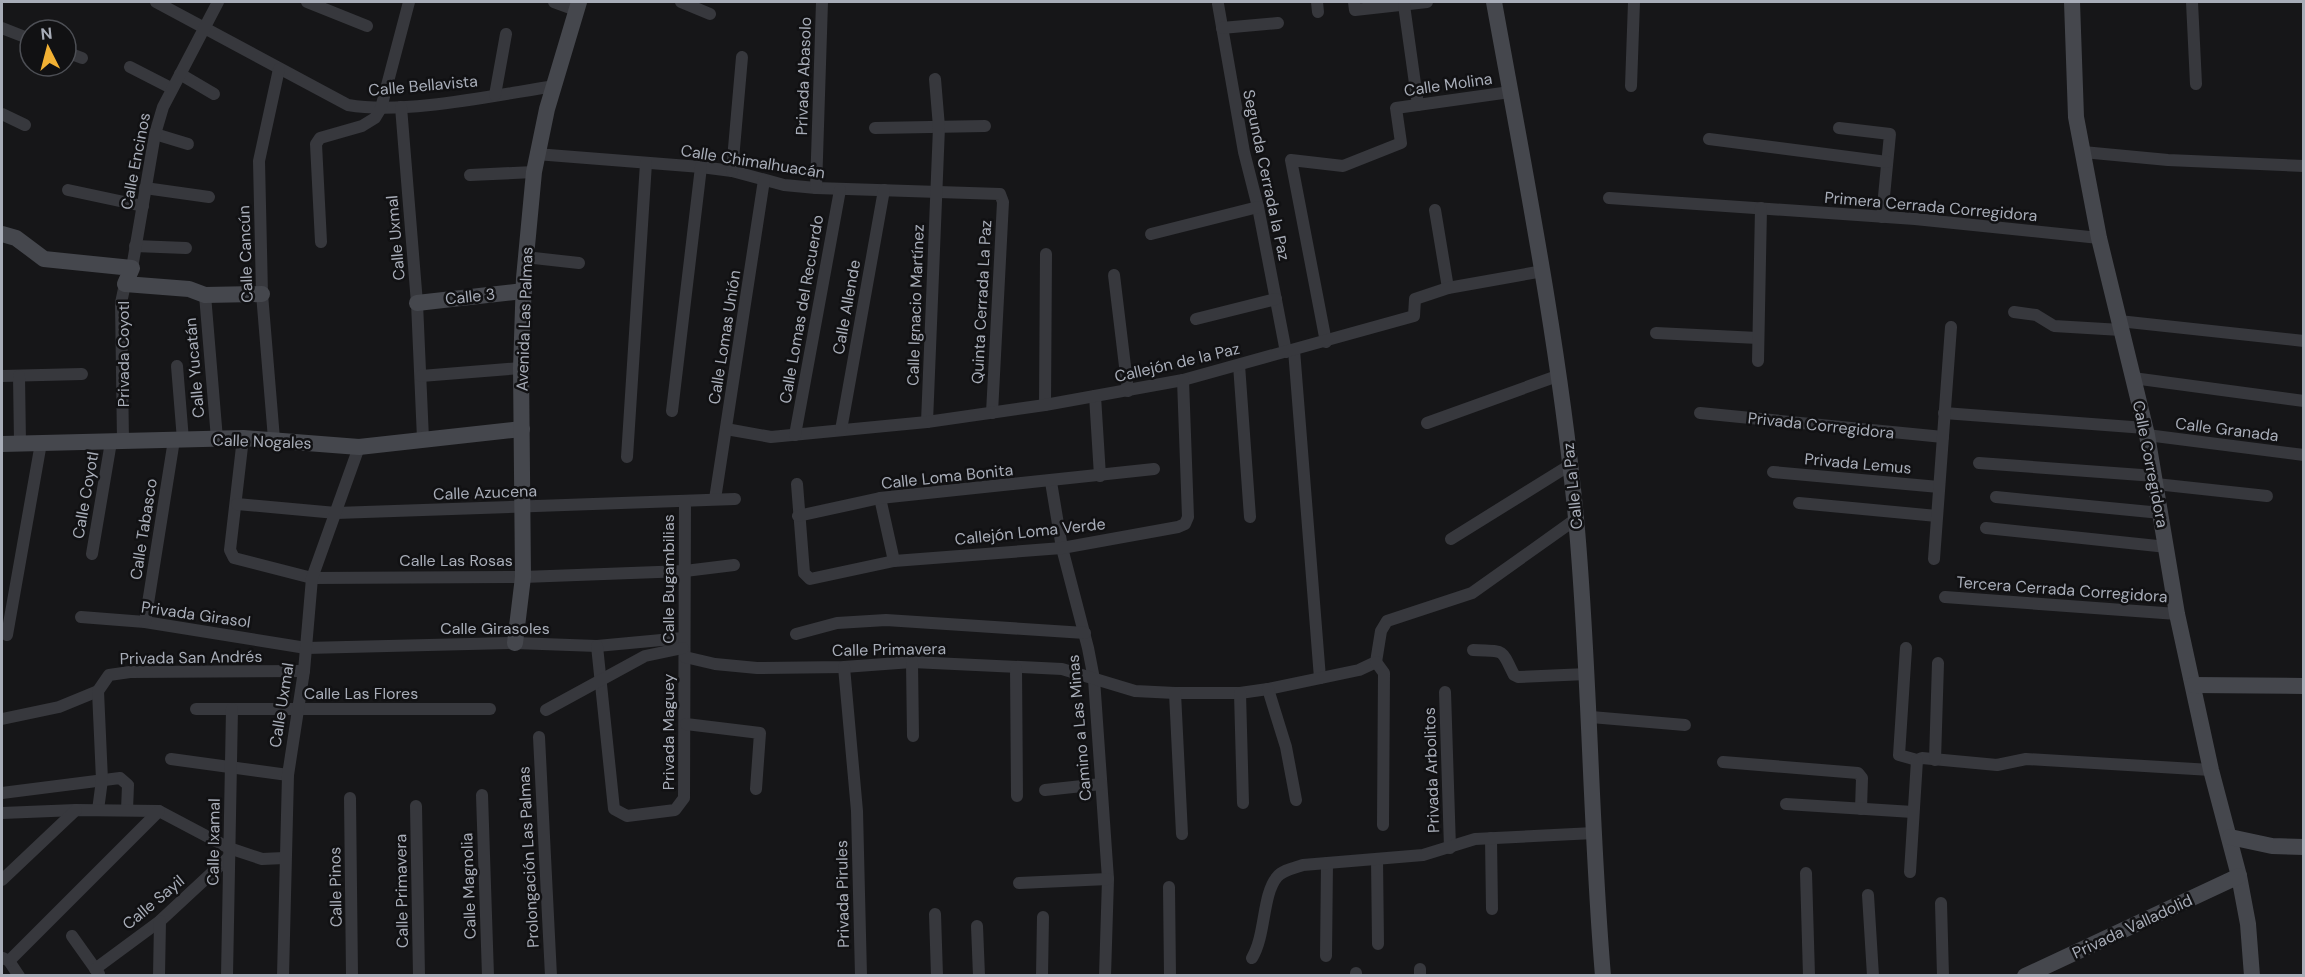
<svg xmlns="http://www.w3.org/2000/svg" width="2305" height="977" viewBox="0 0 2305 977" font-family="'DM Sans',sans-serif">
<rect width="100%" height="100%" fill="#161618"/>
<g fill="none" stroke-linecap="round" stroke-linejoin="round">
<!-- street -->
<g stroke="#37383d" stroke-width="12">
<path d="M156,2L348,105C405,115 496,95 555,86"/>
<polyline points="307,2 367,26"/>
<polyline points="554,2 576,10"/>
<polyline points="681,2 710,14"/>
<polyline points="1317,2 1318,12"/>
<polyline points="1354,2 1355,10 1427,2"/>
<polyline points="2192,2 2196,84"/>
<polyline points="1218,4 1244,152 1258,207 1286,352"/>
<polyline points="1404,5 1418,105"/>
<polyline points="2,28 30,39"/>
<polyline points="1222,28 1278,23"/>
<polyline points="66,52 82,58"/>
<polyline points="130,67 171,88"/>
<polyline points="180,74 214,94"/>
<polyline points="1631,86 1634,2"/>
<polyline points="495,95 506,34"/>
<polyline points="401,107 417,303 423,439"/>
<polyline points="2,114 25,125"/>
<polyline points="875,128 985,126"/>
<polyline points="1839,128 1890,134 1882,217"/>
<polyline points="155,134 188,144"/>
<polyline points="1709,139 1887,162"/>
<polyline points="2083,152 2168,160 2304,166"/>
<polyline points="536,154 701,167 732,171 784,185 816,188 1000,194 1003,202 992,413"/>
<polyline points="732,171 742,57"/>
<polyline points="470,175 534,172"/>
<polyline points="145,188 209,197"/>
<polyline points="816,188 822,2"/>
<polyline points="68,190 143,206"/>
<polyline points="1609,198 1915,219 2099,238"/>
<polyline points="1435,210 1448,288"/>
<polyline points="1151,234 1258,207"/>
<polyline points="321,242 316,144 320,138 362,126 375,118 381,108 409,2"/>
<polyline points="135,246 186,248"/>
<polyline points="525,257 579,263"/>
<polyline points="132,268 155,134 163,107 218,2"/>
<polyline points="1114,275 1128,391"/>
<polyline points="205,295 217,439"/>
<polyline points="2014,312 2036,315 2054,326 2121,330"/>
<polyline points="1196,319 1276,299"/>
<polyline points="2119,321 2304,341"/>
<polyline points="1656,333 1758,338"/>
<polyline points="1326,342 1291,160 1343,166 1401,143 1396,108 1510,92"/>
<polyline points="1294,350 1320,678"/>
<polyline points="1758,361 1761,208"/>
<polyline points="1239,365 1250,517"/>
<polyline points="177,366 183,440"/>
<polyline points="2,376 82,374"/>
<polyline points="19,376 20,443"/>
<polyline points="421,376 521,368"/>
<polyline points="2133,378 2304,401"/>
<polyline points="1095,396 1100,476"/>
<polyline points="1045,405 1046,254"/>
<polyline points="672,411 701,167"/>
<polyline points="1700,413 1943,437"/>
<polyline points="1944,413 2145,428"/>
<polyline points="927,422 939,127 935,79"/>
<polyline points="1427,423 1560,375"/>
<polyline points="726,429 771,437 927,422 1045,405 1183,380 1414,316 1415,299 1448,288 1543,271"/>
<polyline points="841,430 884,190"/>
<polyline points="795,435 840,190"/>
<polyline points="2147,435 2304,455"/>
<polyline points="243,438 230,550 234,558 312,578 523,577 685,571 734,565"/>
<polyline points="274,439 262,294 259,161 279,69"/>
<polyline points="123,441 121,303 125,284"/>
<polyline points="627,457 646,163"/>
<polyline points="1979,463 2155,476"/>
<polyline points="1773,472 1939,487"/>
<polyline points="1051,482 1062,548 1088,648 1094,679 1108,879 1105,976"/>
<polyline points="797,484 804,573 810,579 894,561 1062,548 1178,527 1185,524 1188,517 1183,380"/>
<polyline points="2156,484 2267,496"/>
<polyline points="1996,497 2161,513"/>
<polyline points="880,498 894,561"/>
<polyline points="715,499 764,180"/>
<polyline points="1799,503 1937,516"/>
<polyline points="237,504 336,513 735,499"/>
<polyline points="798,516 880,498 1154,469"/>
<polyline points="1986,528 2167,547"/>
<polyline points="1451,539 1570,465"/>
<polyline points="92,554 111,442"/>
<polyline points="1934,559 1951,327"/>
<polyline points="1945,597 2177,614"/>
<polyline points="81,617 145,622 306,648 515,643 597,646 683,638"/>
<polyline points="145,622 174,440"/>
<polyline points="796,634 837,623 886,620 1085,633"/>
<polyline points="7,635 41,443"/>
<polyline points="597,646 614,809 627,816 675,810 684,798 685,501"/>
<polyline points="1906,648 1899,755 1917,760 1922,758 1997,765 2026,759 2211,770"/>
<path d="M1473,650C1506,652 1500,647 1514,675L1518,677L1587,674"/>
<polyline points="685,657 715,664 757,668 844,667 912,662 1062,669 1135,691 1175,693 1240,693 1268,689 1359,670 1376,662 1381,631 1387,621 1472,593 1576,519"/>
<polyline points="912,662 913,736"/>
<polyline points="1376,662 1384,673 1383,825"/>
<polyline points="844,667 857,811 861,976"/>
<polyline points="1016,668 1017,796"/>
<polyline points="1268,689 1286,747 1296,800"/>
<polyline points="1445,692 1450,848"/>
<polyline points="1175,693 1182,834"/>
<polyline points="1240,693 1243,803"/>
<polyline points="196,709 490,709"/>
<polyline points="546,710 645,656 683,648"/>
<polyline points="1591,717 1685,725"/>
<polyline points="2,719 59,707 98,691"/>
<polyline points="686,724 760,733 756,789"/>
<polyline points="539,737 551,976"/>
<polyline points="171,759 288,775"/>
<polyline points="1935,760 1938,663"/>
<polyline points="1723,762 1858,773 1862,778 1861,809"/>
<polyline points="1045,790 1101,784"/>
<polyline points="2,793 120,778 128,785 127,810"/>
<polyline points="482,795 488,976"/>
<polyline points="350,798 352,976"/>
<polyline points="1786,804 1913,812"/>
<polyline points="416,806 419,976"/>
<polyline points="98,810 102,780 98,691 109,675 130,672 304,671"/>
<polyline points="2,813 76,810 159,811 229,848 262,859 284,858"/>
<polyline points="1491,838 1492,909"/>
<polyline points="1377,859 1378,944"/>
<polyline points="1910,872 1917,760"/>
<polyline points="1806,873 1809,976"/>
<polyline points="2,880 76,810"/>
<polyline points="1019,883 1108,879"/>
<polyline points="1169,887 1170,976"/>
<polyline points="1868,895 1873,976"/>
<polyline points="1941,903 1943,976"/>
<polyline points="935,914 937,976"/>
<polyline points="977,926 979,976"/>
<polyline points="72,936 99,974"/>
<polyline points="1326,956 1327,863"/>
<polyline points="3,958 9,961 19,976"/>
<path d="M1252,958C1266,935 1262,895 1277,877C1283,870 1294,868 1303,865L1423,855L1475,839L1594,833"/>
<polyline points="9,961 159,811"/>
<polyline points="95,969 160,921 229,857"/>
<polyline points="1420,969 1420,976"/>
<polyline points="159,976 160,921"/>
<polyline points="227,976 232,709"/>
<polyline points="283,976 288,775 304,671 312,578 359,447"/>
<polyline points="1042,976 1043,917"/>
<polyline points="1356,976 1356,973"/>
</g>
<!-- secondary -->
<g stroke="#45474d" stroke-width="16">
<path d="M1494,2C1525,173 1559,344 1576,518C1590,670 1590,823 1603,976"/>
<polyline points="2072,2 2076,117 2099,238 2147,435 2177,614 2211,770 2239,876 2248,924 2252,976"/>
<polyline points="2,234 16,238 44,259 132,268 125,284 189,289 205,295 262,294"/>
<polyline points="417,303 524,291"/>
<polyline points="2,444 243,438 359,447 522,429"/>
<polyline points="515,643 523,577 521,368 524,278 534,172 547,109 579,2"/>
<polyline points="2193,685 2304,686"/>
<polyline points="2230,837 2272,846 2304,847"/>
<polyline points="2025,976 2239,876"/>
</g>
</g>
<g text-anchor="middle" stroke-width="5" stroke-linejoin="round" paint-order="stroke">
<!-- street labels -->
<g font-size="16" fill="#a8adb8" stroke="#111113">
<text transform="translate(803 76) rotate(-88)" y="6">Privada Abasolo</text>
<text transform="translate(1448 84) rotate(-8)" y="6">Calle Molina</text>
<text transform="translate(423 85) rotate(-5)" y="6">Calle Bellavista</text>
<text transform="translate(135 161) rotate(-79)" y="6">Calle Encinos</text>
<text transform="translate(753 161) rotate(9)" y="6">Calle Chimalhuacán</text>
<text transform="translate(1267 175) rotate(78)" y="6">Segunda Cerrada la Paz</text>
<text transform="translate(1931 206) rotate(5)" y="6">Primera Cerrada Corregidora</text>
<text transform="translate(395 238) rotate(-95)" y="6">Calle Uxmal</text>
<text transform="translate(245 254) rotate(-92)" y="6">Calle Cancún</text>
<text transform="translate(470 296) rotate(-6)" y="6">Calle 3</text>
<text transform="translate(981 302) rotate(-87)" y="6">Quinta Cerrada La Paz</text>
<text transform="translate(915 305) rotate(-88)" y="6">Calle Ignacio Martínez</text>
<text transform="translate(846 307) rotate(-80)" y="6">Calle Allende</text>
<text transform="translate(801 309) rotate(-80)" y="6">Calle Lomas del Recuerdo</text>
<text transform="translate(524 319) rotate(-88)" y="6">Avenida Las Palmas</text>
<text transform="translate(724 337) rotate(-81)" y="6">Calle Lomas Unión</text>
<text transform="translate(123 354) rotate(-90)" y="6">Privada Coyotl</text>
<text transform="translate(1177 362) rotate(-13)" y="6">Callejón de la Paz</text>
<text transform="translate(194 368) rotate(-95)" y="6">Calle Yucatán</text>
<text transform="translate(1821 425) rotate(6)" y="6">Privada Corregidora</text>
<text transform="translate(2227 429) rotate(7)" y="6">Calle Granada</text>
<text transform="translate(262 441) rotate(2)" y="6">Calle Nogales</text>
<text transform="translate(1858 463) rotate(5)" y="6">Privada Lemus</text>
<text transform="translate(2151 464) rotate(79)" y="6">Calle Corregidora</text>
<text transform="translate(947 476) rotate(-6)" y="6">Calle Loma Bonita</text>
<text transform="translate(1572 486) rotate(-96)" y="6">Calle La Paz</text>
<text transform="translate(485 492) rotate(-2)" y="6">Calle Azucena</text>
<text transform="translate(85 495) rotate(-80)" y="6">Calle Coyotl</text>
<text transform="translate(143 529) rotate(-81)" y="6">Calle Tabasco</text>
<text transform="translate(1030 531) rotate(-6)" y="6">Callejón Loma Verde</text>
<text x="456" y="566">Calle Las Rosas</text>
<text transform="translate(668 579) rotate(-90)" y="6">Calle Bugambilias</text>
<text transform="translate(2062 589) rotate(4)" y="6">Tercera Cerrada Corregidora</text>
<text transform="translate(196 614) rotate(8)" y="6">Privada Girasol</text>
<text x="495" y="634">Calle Girasoles</text>
<text transform="translate(889 649) rotate(-1)" y="6">Calle Primavera</text>
<text transform="translate(191 657) rotate(-1)" y="6">Privada San Andrés</text>
<text x="361" y="699">Calle Las Flores</text>
<text transform="translate(281 705) rotate(-81)" y="6">Calle Uxmal</text>
<text transform="translate(1079 728) rotate(-95)" y="6">Camino a Las Minas</text>
<text transform="translate(668 732) rotate(-90)" y="6">Privada Maguey</text>
<text transform="translate(1431 770) rotate(-92)" y="6">Privada Arbolitos</text>
<text transform="translate(213 842) rotate(-89)" y="6">Calle Ixamal</text>
<text transform="translate(528 857) rotate(-93)" y="6">Prolongación Las Palmas</text>
<text transform="translate(468 886) rotate(-92)" y="6">Calle Magnolia</text>
<text transform="translate(335 887) rotate(-91)" y="6">Calle Pinos</text>
<text transform="translate(401 891) rotate(-91)" y="6">Calle Primavera</text>
<text transform="translate(842 894) rotate(-91)" y="6">Privada Pirules</text>
<text transform="translate(153 902) rotate(-40)" y="6">Calle Sayil</text>
<text transform="translate(2132 926) rotate(-25)" y="6">Privada Valladolid</text>
</g>
</g>
<!-- border -->
<rect width="2305" height="977" fill="none" stroke="#a8adb8" stroke-width="6"/>
<!-- north arrow -->
<g transform="translate(48 48) rotate(354)"><circle r="28" fill="#111113" stroke="#4d4f55" stroke-width="1.5"/>
<path d="M0-4.5L10 22L0 15L-10 22Z" fill="#f2b134"/>
<text y="-9" font-size="16" font-weight="bold" text-anchor="middle" fill="#a8adb8">N</text>
</g>
</svg>
